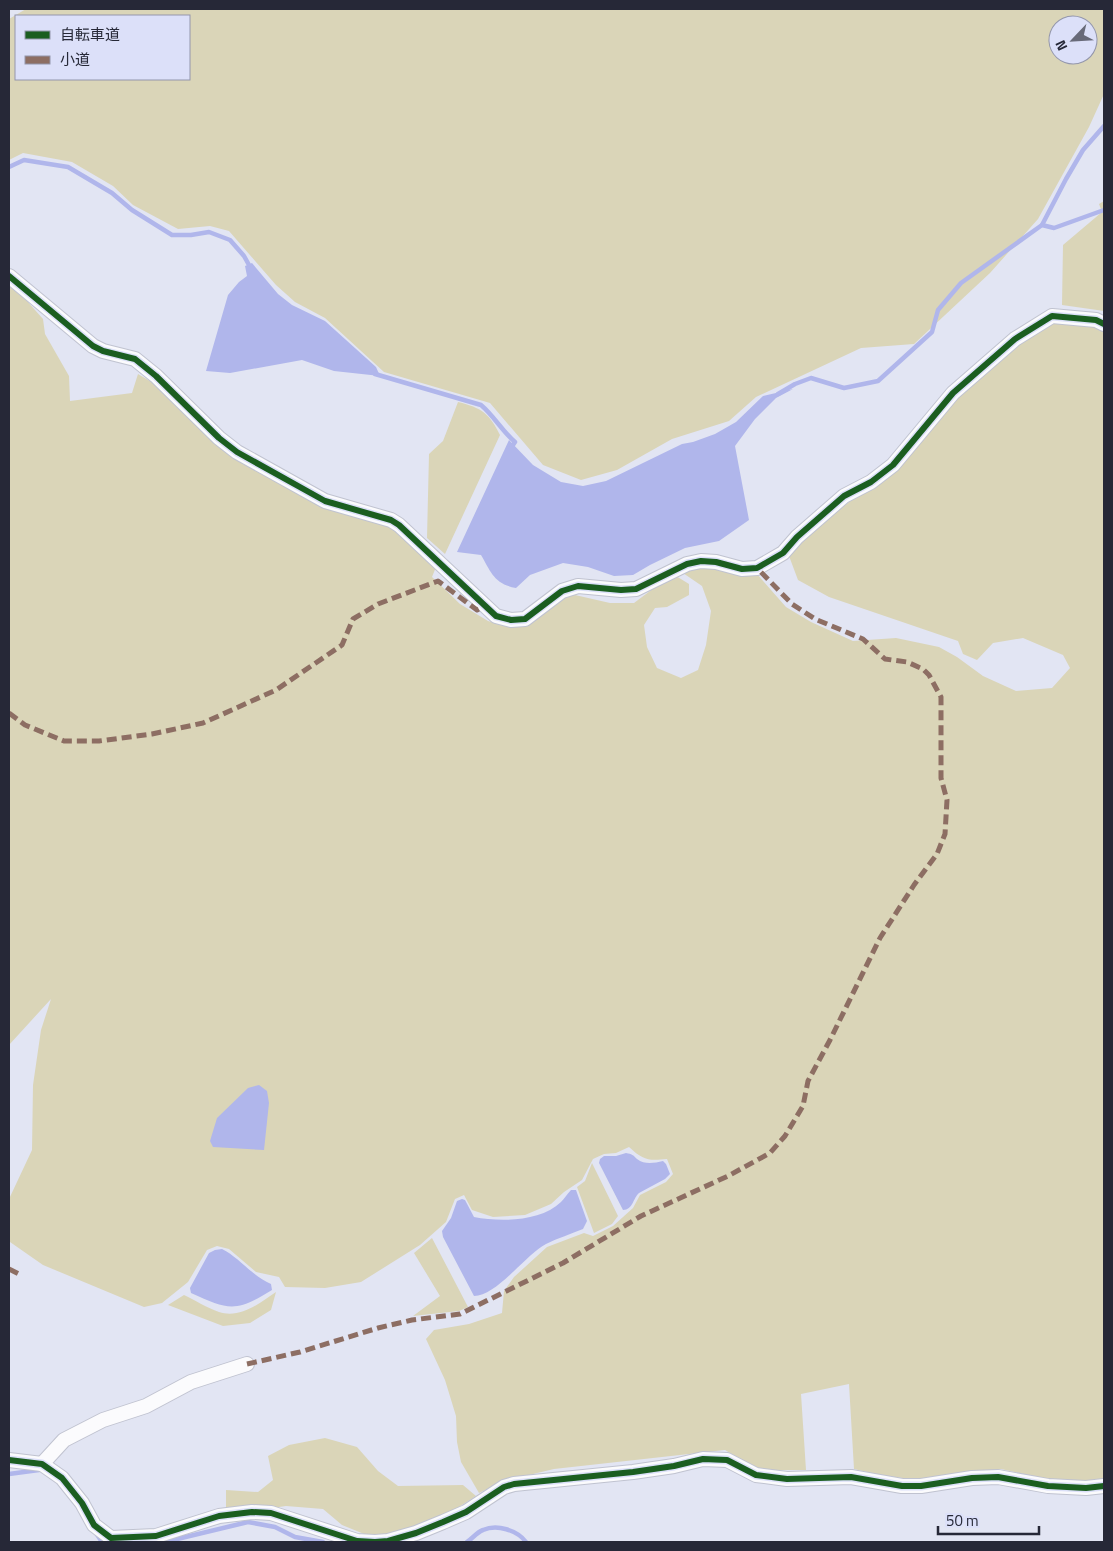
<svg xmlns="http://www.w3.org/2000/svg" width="1113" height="1551" viewBox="0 0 1113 1551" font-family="'Titillium Web','Noto Sans JP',sans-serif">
<rect width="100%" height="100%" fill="#e2e5f3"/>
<!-- green -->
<g fill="#dad5b8" fill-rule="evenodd">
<path d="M26,9H1104V94L1089,127L1038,219L990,273L914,344L861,348L756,397L729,421L672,439L617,470L581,480L543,465L490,403L384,372L325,318L295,302L276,285L229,231L210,226L178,229L133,205L113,186L72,162L23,153L9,160V19ZM189,16V79H16V16ZM1058,25H1088V55H1058Z"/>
<polygon points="1104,201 1104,311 1062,305 1063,245 1102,212 1099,204"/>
<path d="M9,286L27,301L43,319L45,334L69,376L70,401L132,393L138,374L155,384L186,416L236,460L324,507L375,521L395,528L436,567L432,577L460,604L488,621L508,627L528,625L564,598L575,595L610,603H634L654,588L676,576L689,584V595L667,607L655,608L644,625L647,647L657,668L681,678L698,670L706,645L711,611L702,586L683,573L699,566L757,574L786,607L811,622L853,641L896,638L939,647L957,657L983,676L1016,691L1052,688L1070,668L1063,655L1023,638L993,643L977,660L963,654L958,641L829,597L798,580L789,556L811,532L854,498L957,398L1015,346L1053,323L1064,322L1095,325L1104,330V1480L1087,1483L1055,1481L1001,1469L918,1480L880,1475L854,1469L849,1384L801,1394L806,1470H758L725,1450L554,1469L504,1481L479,1493L461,1462L457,1442L456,1416L445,1380L426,1339L434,1330L469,1324L502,1313L504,1291L514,1277L547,1247L584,1233L593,1236L613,1226L633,1208L640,1195L666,1182L673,1174L667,1159C648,1161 643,1160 629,1147L616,1153L604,1154L593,1159L582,1180L564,1192L551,1204L525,1215L493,1217L472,1210L464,1195L455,1199L446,1222L420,1245L361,1282L325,1288L285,1287L279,1277L256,1272L229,1249L217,1246L207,1250L188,1282L162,1303L144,1307L43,1265L10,1242L9,1199L32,1150L33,1085L41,1030L51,999L9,1045Z"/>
<path d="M458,402C482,408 489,413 500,435L445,554L427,538L429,454L443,441Z"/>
<polygon points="592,1163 618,1216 612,1224 594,1233 577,1187 585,1181"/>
<polygon points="432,1238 468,1307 459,1311 413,1316 440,1296 414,1253"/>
<path d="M276,1292L271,1310L250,1323L223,1326L168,1305L184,1295C195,1300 207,1308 219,1312C240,1319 260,1303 276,1292Z"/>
<polygon points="325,1438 357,1447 378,1471 398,1486 463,1485 476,1496 454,1510 416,1526 374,1538 342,1525 323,1509 286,1506 265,1509 226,1507 226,1490 258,1492 273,1480 268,1456 289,1445"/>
</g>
<!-- water -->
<g fill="#b0b6eb">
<polygon points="252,263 278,294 292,305 325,321 376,367 380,376 334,371 302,360 230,373 206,371 228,295 239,282 247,276 245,266"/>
<path d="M793,389L776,398L755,419L735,446L749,520L719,541L685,548L650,565L633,575L614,576L588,567L563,563L530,575L516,588C494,584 491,572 481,555L457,552L509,440L533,465L561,482L583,486L606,481L682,444L693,442L715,434L736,422L763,396Z"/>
<polygon points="259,1085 267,1091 269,1103 264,1150 213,1147 210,1141 217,1118 248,1088"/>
<path d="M626,1153C632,1154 633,1155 637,1159C645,1165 654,1163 663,1161L666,1164L670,1174L665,1179L639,1193C633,1198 633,1210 623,1210L599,1163L600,1159L604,1156H616Z"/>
<path d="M571,1190H576L587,1221L583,1229C571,1234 558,1238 546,1244C525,1255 497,1296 474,1296L443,1237L442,1231L451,1218L457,1201L462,1199L465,1200L474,1217C500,1222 540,1222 561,1202C564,1199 567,1194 571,1190Z"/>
<path d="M222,1249C240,1258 252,1276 271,1284L272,1290C235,1313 229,1310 191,1293L190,1288L209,1253L215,1250Z"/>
</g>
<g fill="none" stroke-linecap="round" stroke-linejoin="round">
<!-- stream -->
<g stroke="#b0b6eb" stroke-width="4.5">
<polyline points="9,167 24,160 68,167 112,193 132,210 172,235 191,235 209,232 230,240 244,256 249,265"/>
<polyline points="1042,225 1066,179 1083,150 1104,126"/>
<path d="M375,374L481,405C494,416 502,431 515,442L511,448"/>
<polyline points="778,394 795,384 811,378 844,388 878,381 932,332 938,310 961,283 1042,225 1054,228 1104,210"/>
<polyline points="9,1474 39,1470"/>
<polyline points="96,1533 102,1542"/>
<polyline points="157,1542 169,1541 248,1522 275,1527 295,1537 323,1542"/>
<path d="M467,1542C472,1539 477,1532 483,1530C497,1524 517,1530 526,1542"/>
</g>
<!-- street casing -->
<g stroke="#c0c3d0" stroke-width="16">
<g id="street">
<polyline points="9,276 93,346 103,351 135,359 156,376 219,438 237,452 325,501 391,520 399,525 496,616 511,620 525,619 562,591 578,586 621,590 636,589 687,564 701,561 716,562 742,569 757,568 783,553 797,537 844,496 871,482 893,465 953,393 1015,339 1052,316 1096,320 1104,324"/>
<polyline points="9,1460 42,1464 62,1478 82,1503 94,1525 111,1538 156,1536 219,1516 252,1512 271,1513 357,1541 375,1542 388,1541 416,1533 443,1522 466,1512 504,1487 514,1484 633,1472 674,1466 703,1459 727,1460 756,1475 787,1479 851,1477 902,1486 921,1486 972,1478 998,1477 1048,1486 1086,1488 1104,1486"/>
<polyline points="42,1464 64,1440 103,1420 146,1406 191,1382 247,1364"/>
</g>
</g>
<!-- street -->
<use href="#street" stroke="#fbfbfd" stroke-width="14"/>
<!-- quiet -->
<g stroke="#8d6e63" stroke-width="5" stroke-dasharray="10 5" stroke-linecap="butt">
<polyline points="9,713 25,725 64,741 99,741 152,734 203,723 276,690 342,645 353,619 378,604 438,581 477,610 484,606"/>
<polyline points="9,1269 21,1275"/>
<polyline points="247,1364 300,1352 378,1328 412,1320 460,1314 563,1263 641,1216 728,1176 770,1153 785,1136 803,1106 808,1081 830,1040 880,938 914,885 937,854 945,834 947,800 941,778 941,697 929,675 923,669 907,662 885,659 863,639 815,619 792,604 757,568"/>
</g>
<!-- cycleway casing -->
<g stroke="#dce0f9" stroke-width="9">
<g id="cycleway">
<polyline points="9,276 93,346 103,351 135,359 156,376 219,438 237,452 325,501 391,520 399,525 496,616 511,620 525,619 562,591 578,586 621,590 636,589 687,564 701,561 716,562 742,569 757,568 783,553 797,537 844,496 871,482 893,465 953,393 1015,339 1052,316 1096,320 1104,324"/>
<polyline points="9,1460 42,1464 62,1478 82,1503 94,1525 111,1538 156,1536 219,1516 252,1512 271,1513 357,1541 375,1542 388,1541 416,1533 443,1522 466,1512 504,1487 514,1484 633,1472 674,1466 703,1459 727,1460 756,1475 787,1479 851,1477 902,1486 921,1486 972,1478 998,1477 1048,1486 1086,1488 1104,1486"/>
</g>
</g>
<!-- cycleway -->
<use href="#cycleway" stroke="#1b5e20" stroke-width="6"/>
</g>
<!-- border -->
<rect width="1113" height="1551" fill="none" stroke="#262837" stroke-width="20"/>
<!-- legend -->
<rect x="15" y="15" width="175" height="65" fill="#dce0f9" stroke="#9396ab"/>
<rect x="25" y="31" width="25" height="8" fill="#1b5e20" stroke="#9396ab"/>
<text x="60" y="40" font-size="15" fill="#262837">自転車道</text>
<rect x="25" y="56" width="25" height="8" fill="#8d6e63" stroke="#9396ab"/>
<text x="60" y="65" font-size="15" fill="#262837">小道</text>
<!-- north arrow -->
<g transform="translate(1073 40) rotate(245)"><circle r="24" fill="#dce0f9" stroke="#9396ab"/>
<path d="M0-4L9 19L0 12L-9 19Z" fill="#686a79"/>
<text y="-8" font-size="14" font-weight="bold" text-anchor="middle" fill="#262837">N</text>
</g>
<!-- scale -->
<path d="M938 1526v8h101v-8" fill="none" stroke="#262837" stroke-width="2.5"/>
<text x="946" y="1526" font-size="15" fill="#262837" stroke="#dce0f9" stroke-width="4" paint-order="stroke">50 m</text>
</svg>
